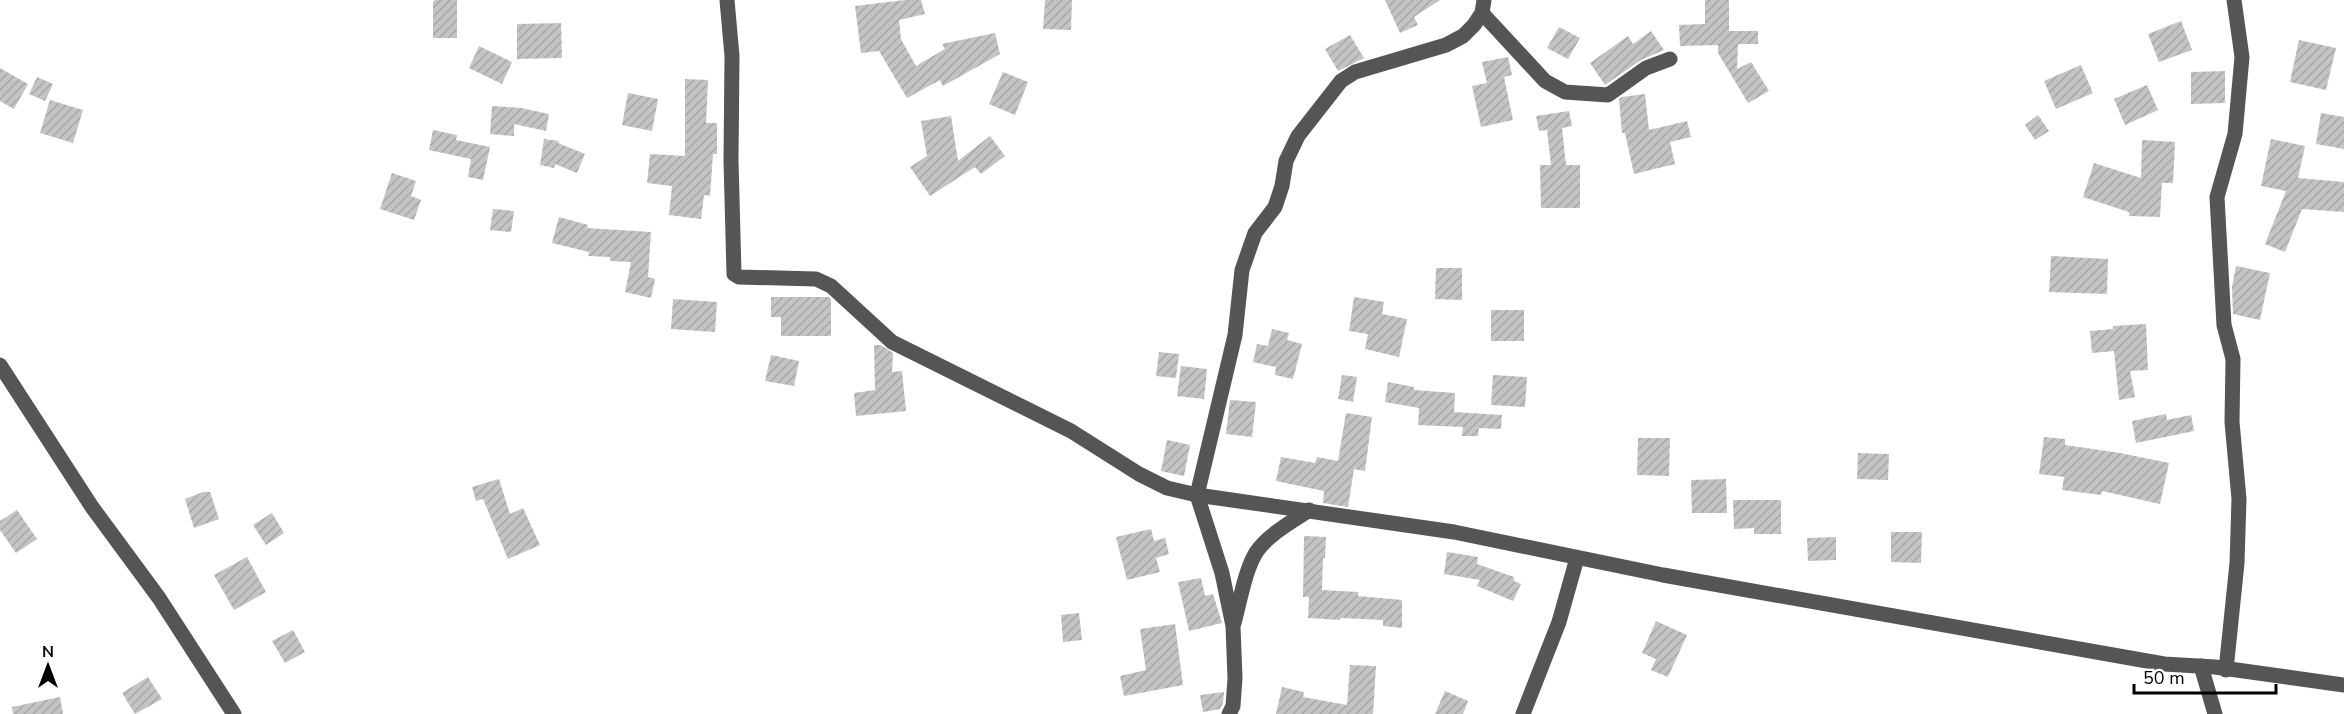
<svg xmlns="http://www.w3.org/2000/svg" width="2344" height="714" viewBox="0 0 2344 714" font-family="'Nunito Sans',sans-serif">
<defs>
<pattern id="building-hatch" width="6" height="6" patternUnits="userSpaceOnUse" patternTransform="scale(1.5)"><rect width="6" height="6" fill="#c4c4c4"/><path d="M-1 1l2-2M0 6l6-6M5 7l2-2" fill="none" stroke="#a7a7a7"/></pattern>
</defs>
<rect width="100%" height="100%" fill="#fff"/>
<!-- building -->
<g fill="url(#building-hatch)">
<polygon points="435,0 457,0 457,38 433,38 433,2"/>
<polygon points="905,0 921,0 925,14 899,20 901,39 916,66 945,49 942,44 995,33 1000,54 943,86 940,80 907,98 879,51 861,53 855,6"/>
<polygon points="1045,0 1072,0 1071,30 1043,29"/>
<polygon points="1385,0 1440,0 1414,17 1418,25 1400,33"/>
<polygon points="1705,0 1729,0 1729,31 1758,31 1758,44 1738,44 1737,69 1751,62 1769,91 1748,103 1718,53 1718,45 1680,46 1679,25 1705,24"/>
<polygon points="2181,21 2192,50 2159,62 2148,34"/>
<polygon points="561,23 562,58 517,59 517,24"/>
<polygon points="1559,27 1580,38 1568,59 1547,48"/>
<polygon points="1651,31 1664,50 1641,60 1605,85 1590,63 1628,36 1633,44"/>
<polygon points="1350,35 1364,58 1338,71 1325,49"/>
<polygon points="2299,40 2336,48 2326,90 2290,82"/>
<polygon points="479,46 512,62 502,84 469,68"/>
<polygon points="1508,57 1512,75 1504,77 1513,120 1481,127 1472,86 1487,83 1482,62"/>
<polygon points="2081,65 2093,93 2056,109 2044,81"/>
<polygon points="0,68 28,84 14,109 0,101"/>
<polygon points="2225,71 2225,103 2191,104 2191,72"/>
<polygon points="1003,72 1028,82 1015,115 989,104"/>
<polygon points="37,77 53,84 45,101 29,94"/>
<polygon points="685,79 708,80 706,123 717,123 717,154 713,154 710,196 704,195 701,219 669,215 672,186 647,183 650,154 685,156"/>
<polygon points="2147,85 2158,110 2125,125 2114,99"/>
<polygon points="628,93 658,99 652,131 622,125"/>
<polygon points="1645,94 1649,130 1687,121 1691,137 1670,142 1675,164 1634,174 1625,133 1622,133 1619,99 1622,97"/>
<polygon points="50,100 83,110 73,143 40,133"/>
<polygon points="492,106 521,108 549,114 546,131 514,124 514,136 490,134"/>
<polygon points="1569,111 1572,126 1562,128 1566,165 1580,165 1580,208 1541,208 1540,165 1551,165 1547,130 1539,131 1536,116"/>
<polygon points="2321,113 2344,117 2344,149 2316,144"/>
<polygon points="2038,115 2049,131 2035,140 2025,125"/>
<polygon points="951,116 958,161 990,136 1005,156 981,174 975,167 930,196 910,167 927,156 921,121"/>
<polygon points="433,130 457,135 456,140 490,147 483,180 468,177 471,159 429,150"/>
<polygon points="544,139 559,141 558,143 585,154 577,173 555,164 554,168 540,165"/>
<polygon points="2271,139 2305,146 2298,178 2344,182 2344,212 2302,209 2285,252 2265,244 2286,191 2261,186"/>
<polygon points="2142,140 2175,142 2173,183 2162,183 2160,217 2129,216 2129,212 2083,197 2094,163 2141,178"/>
<polygon points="392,173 416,181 411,196 421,200 414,220 380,209"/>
<polygon points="493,209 514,211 511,232 490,230"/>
<polygon points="559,217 588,225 587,228 651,232 648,277 655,279 651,298 625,292 631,262 610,261 610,257 588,256 589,252 552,243"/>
<polygon points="2051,256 2108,259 2107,294 2049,292"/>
<polygon points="2236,266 2270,273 2260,320 2233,314 2232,287"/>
<polygon points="1436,268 1462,268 1462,300 1435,299"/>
<polygon points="771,297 829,297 831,299 831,336 781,336 781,317 771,317"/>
<polygon points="1354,297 1384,302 1382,314 1407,319 1399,357 1365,349 1368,334 1349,331"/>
<polygon points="673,299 717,302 715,332 671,329"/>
<rect x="1491" y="310" width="33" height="31"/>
<polygon points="2146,324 2148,370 2130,371 2135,397 2119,400 2114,351 2092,353 2090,331 2113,329 2113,326"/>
<polygon points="1272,329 1289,333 1287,340 1302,344 1293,379 1275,375 1276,367 1253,362 1257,344 1268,346"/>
<polygon points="874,345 881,345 893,353 892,372 902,371 906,411 856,416 854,393 875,390"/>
<polygon points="1159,352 1179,354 1176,378 1156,376"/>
<polygon points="771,355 799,361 794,386 765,381"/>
<polygon points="1181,366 1207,369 1204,399 1177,396"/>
<polygon points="1342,375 1357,377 1353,402 1338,399"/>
<polygon points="1493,375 1527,377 1525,407 1491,405"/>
<polygon points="1388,382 1414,387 1414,390 1455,393 1454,412 1502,415 1501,429 1479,428 1478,436 1462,436 1463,427 1418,425 1419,408 1385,402"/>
<polygon points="1230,400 1256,402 1252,437 1226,434"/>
<polygon points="1346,413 1372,417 1365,471 1354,469 1348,507 1323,503 1324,491 1276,481 1281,457 1315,463 1317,457 1338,461"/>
<polygon points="2166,414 2167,420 2191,415 2194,431 2136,443 2132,421"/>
<polygon points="2044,437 2065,439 2065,445 2120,453 2169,463 2160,504 2102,491 2101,495 2062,490 2064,477 2039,474"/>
<polygon points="1638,438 1670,438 1669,476 1637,475"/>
<polygon points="1167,440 1190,445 1184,476 1161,471"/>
<polygon points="1858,453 1889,454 1888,480 1857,479"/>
<polygon points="499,479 510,514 523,508 540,545 508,559 483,499 476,501 472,487"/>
<polygon points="1726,479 1727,513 1692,513 1691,480"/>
<polygon points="203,492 210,492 219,519 194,528 185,499"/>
<polygon points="1733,500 1781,500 1781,534 1754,534 1754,528 1734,529"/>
<polygon points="17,510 37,539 16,553 0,530 0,521"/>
<polygon points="272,513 284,533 266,545 253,525"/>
<polygon points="1151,529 1154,541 1165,538 1169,554 1156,558 1160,572 1127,580 1116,537"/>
<polygon points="1891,532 1922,532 1921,563 1891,562"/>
<polygon points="1304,536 1326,537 1325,558 1323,558 1322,590 1358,592 1358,596 1402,600 1402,628 1383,626 1383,620 1341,618 1340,620 1308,618 1309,597 1303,597"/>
<polygon points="1836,537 1836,560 1808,561 1807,538"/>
<polygon points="1447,552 1478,557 1477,564 1514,577 1514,581 1521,584 1513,601 1477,586 1480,580 1444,574"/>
<polygon points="247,557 266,592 234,610 214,575"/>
<polygon points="1201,578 1205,596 1213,594 1222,623 1189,631 1178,582"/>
<polygon points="1079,613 1082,640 1063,642 1061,615"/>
<polygon points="1656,621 1687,635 1668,677 1651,670 1656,659 1642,653"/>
<polygon points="1175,624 1183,685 1124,696 1120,676 1146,670 1140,629"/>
<polygon points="293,630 305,652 285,663 272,641"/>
<polygon points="1350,665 1376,666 1373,714 1276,714 1282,687 1304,692 1303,697 1347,705"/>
<polygon points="148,677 162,699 135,714 122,693"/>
<polygon points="1445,691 1468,701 1463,714 1435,714"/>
<polygon points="1224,692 1223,703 1220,709 1203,712 1200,695"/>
<polygon points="60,697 63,714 13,714 12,707"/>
</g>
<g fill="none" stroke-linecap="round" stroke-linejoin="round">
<!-- minor -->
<g stroke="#555" stroke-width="15">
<polyline points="727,0 732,56 731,160 734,274 739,277 816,279 831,286 892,342 1071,431 1139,474 1167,488 1197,495 1454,532 1663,575 2164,664 2215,667 2344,685"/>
<polyline points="1482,13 1545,81 1565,92 1608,95 1646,68 1670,59"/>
<polyline points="0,365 92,507 159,598 234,714"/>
<path d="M1234,623C1240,602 1245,569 1257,551C1269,534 1292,522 1309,510"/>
<polyline points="2201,666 2215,714"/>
<polyline points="2226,670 2237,563 2239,499 2232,422 2233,359 2224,325 2217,197 2235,134 2242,57 2234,0"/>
<polyline points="1229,714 1233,706 1235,678 1233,626 1222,573 1197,495 1235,335 1242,270 1255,233 1275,207 1282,186 1286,161 1298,136 1341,81 1355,72 1446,45 1463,36 1474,25 1482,13 1484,0"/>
<polyline points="1523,714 1559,622 1577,558"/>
</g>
</g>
<!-- north arrow -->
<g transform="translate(48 666)" stroke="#ffffff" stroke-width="4.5" paint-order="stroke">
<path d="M0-4.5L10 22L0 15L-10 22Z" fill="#000000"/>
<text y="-9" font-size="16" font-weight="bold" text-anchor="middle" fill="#000000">N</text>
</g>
<!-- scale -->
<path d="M2134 684v9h142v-9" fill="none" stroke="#000000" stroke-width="3"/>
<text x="2143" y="684" font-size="18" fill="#000000" stroke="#ffffff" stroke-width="4.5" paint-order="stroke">50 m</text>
</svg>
